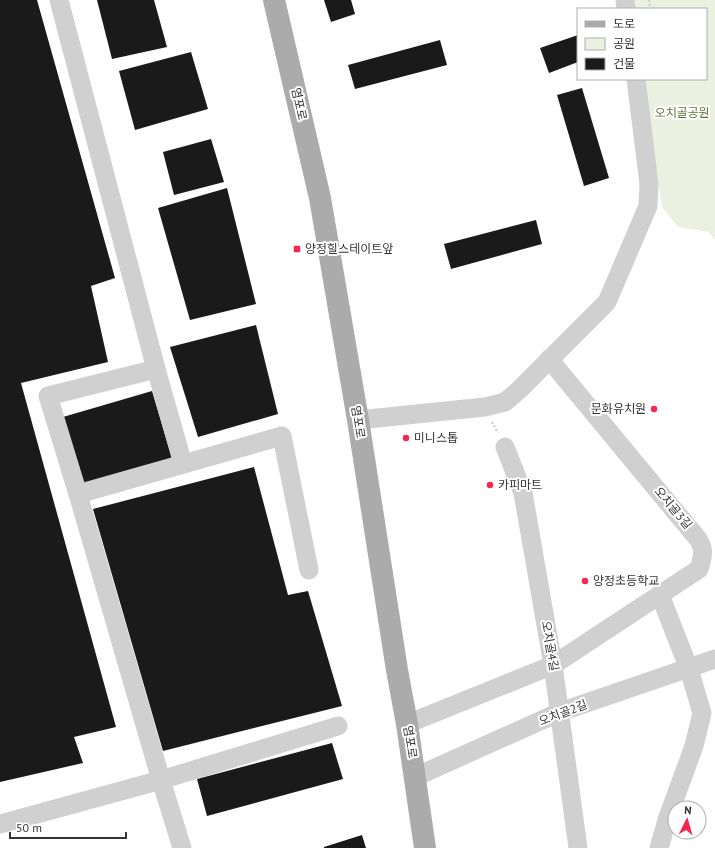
<svg xmlns="http://www.w3.org/2000/svg" width="715" height="848" viewBox="0 0 715 848" font-family="'PT Sans','Noto Sans KR',sans-serif">
<rect width="100%" height="100%" fill="#fff"/>
<!-- green -->
<polygon fill="#ebf0e0" points="631,0 715,0 715,240 709,232 678,227 662,207 643,79 706,79 706,9 633,9"/>
<!-- building -->
<g fill="#1a1a1a">
<polygon points="0,0 37,0 115,278 91,286 108,362 21,383 116,727 74,737 83,763 0,782"/>
<polygon points="97,0 154,0 167,47 112,59"/>
<polygon points="324,0 351,0 355,14 331,22"/>
<polygon points="578,35 578,62 549,73 540,48"/>
<polygon points="440,40 447,65 355,89 348,65"/>
<polygon points="191,52 208,109 135,130 119,71"/>
<polygon points="582,88 609,178 584,186 557,95"/>
<polygon points="211,139 224,182 174,195 163,152"/>
<polygon points="227,188 256,304 190,320 158,208"/>
<polygon points="536,220 542,244 451,269 444,244"/>
<polygon points="256,325 278,414 198,437 170,347"/>
<polygon points="152,391 172,458 81,484 63,417"/>
<polygon points="254,467 288,595 308,591 342,706 163,751 93,509"/>
<polygon points="332,743 343,779 207,816 197,779"/>
<polygon points="362,835 366,848 324,848 324,847"/>
</g>
<g fill="none" stroke-linecap="round" stroke-linejoin="round">
<!-- path -->
<g stroke="#d0d0d0" stroke-width="2.5" stroke-dasharray="2 2" stroke-linecap="butt">
<polyline points="649,0 650,9"/>
<polyline points="492,422 498,433"/>
</g>
<!-- minor -->
<g stroke="#d0d0d0" stroke-width="19">
<polyline points="59,0 156,369 48,396 78,494 161,780 338,726"/>
<polyline points="625,0 626,9"/>
<polyline points="156,369 183,464"/>
<polyline points="358,420 485,407 505,402 519,390 607,302 648,206 649,184 636,79"/>
<polyline points="505,447 523,493 553,665 578,848"/>
<polyline points="78,494 282,436 309,570"/>
<path d="M407,724L553,665L699,569C703,556 705,550 698,539L549,359"/>
<polyline points="415,777 560,712 715,659"/>
<polyline points="0,824 161,780 182,848"/>
<polyline points="659,848 668,817 694,746 702,713 689,669 660,595"/>
</g>
<!-- major -->
<polyline stroke="#ababab" stroke-width="22" points="274,0 320,198 358,420 397,670 407,724 425,848"/>
</g>
<!-- markers -->
<g fill="#f72752" stroke="#fff" stroke-width="1.5">
<rect x="293" y="245" width="8" height="8" rx="2"/>
<circle cx="654" cy="409" r="4"/>
<circle cx="406" cy="438" r="4"/>
<circle cx="490" cy="485" r="4"/>
<circle cx="585" cy="581" r="4"/>
</g>
<g text-anchor="middle" stroke-width="4" stroke-linejoin="round" paint-order="stroke">
<!-- street labels -->
<g font-size="12" fill="#333" stroke="#fff">
<text transform="translate(299 104) rotate(77)" y="4">염포로</text>
<text transform="translate(358 422) rotate(81)" y="4">염포로</text>
<text transform="translate(673 508) rotate(50)" y="4">오치골3길</text>
<text transform="translate(550 646) rotate(80)" y="4">오치골4길</text>
<text transform="translate(563 713) rotate(-21)" y="4">오치골2길</text>
<text transform="translate(410 742) rotate(81)" y="4">염포로</text>
</g>
<!-- park labels -->
<g font-size="12" fill="#5d753a" stroke="#fff">
<text x="682" y="117">오치골공원</text>
</g>
<!-- poi labels -->
<g font-size="12" fill="#333" stroke="#fff" text-anchor="start">
<text x="305" y="253">양정힐스테이트앞</text>
<text x="646" y="413" text-anchor="end">문화유치원</text>
<text x="414" y="442">미니스톱</text>
<text x="498" y="489">카피마트</text>
<text x="593" y="585">양정초등학교</text>
</g>
</g>
<!-- legend -->
<rect x="577" y="8" width="130" height="72" fill="#ffffff" stroke="#adadad"/>
<rect x="585" y="21" width="20" height="6" fill="#ababab" stroke="#adadad"/>
<text x="613" y="28" font-size="12" fill="#333333">도로</text>
<rect x="585" y="38" width="20" height="12" fill="#ebf0e0" stroke="#adadad"/>
<text x="613" y="48" font-size="12" fill="#333333">공원</text>
<rect x="585" y="58" width="20" height="12" fill="#1a1a1a" stroke="#adadad"/>
<text x="613" y="68" font-size="12" fill="#333333">건물</text>
<!-- north arrow -->
<g transform="translate(687 820) rotate(5)"><circle r="19" fill="#ffffff" stroke="#adadad"/>
<path d="M0-3L7 15L0 10L-7 15Z" fill="#f72752"/>
<text y="-6" font-size="11" font-weight="bold" text-anchor="middle" fill="#333333">N</text>
</g>
<!-- scale -->
<path d="M10 832v6h116v-6" fill="none" stroke="#333333" stroke-width="2"/>
<text x="16" y="832" font-size="12" fill="#333333" stroke="#ffffff" stroke-width="3" paint-order="stroke">50 m</text>
</svg>
